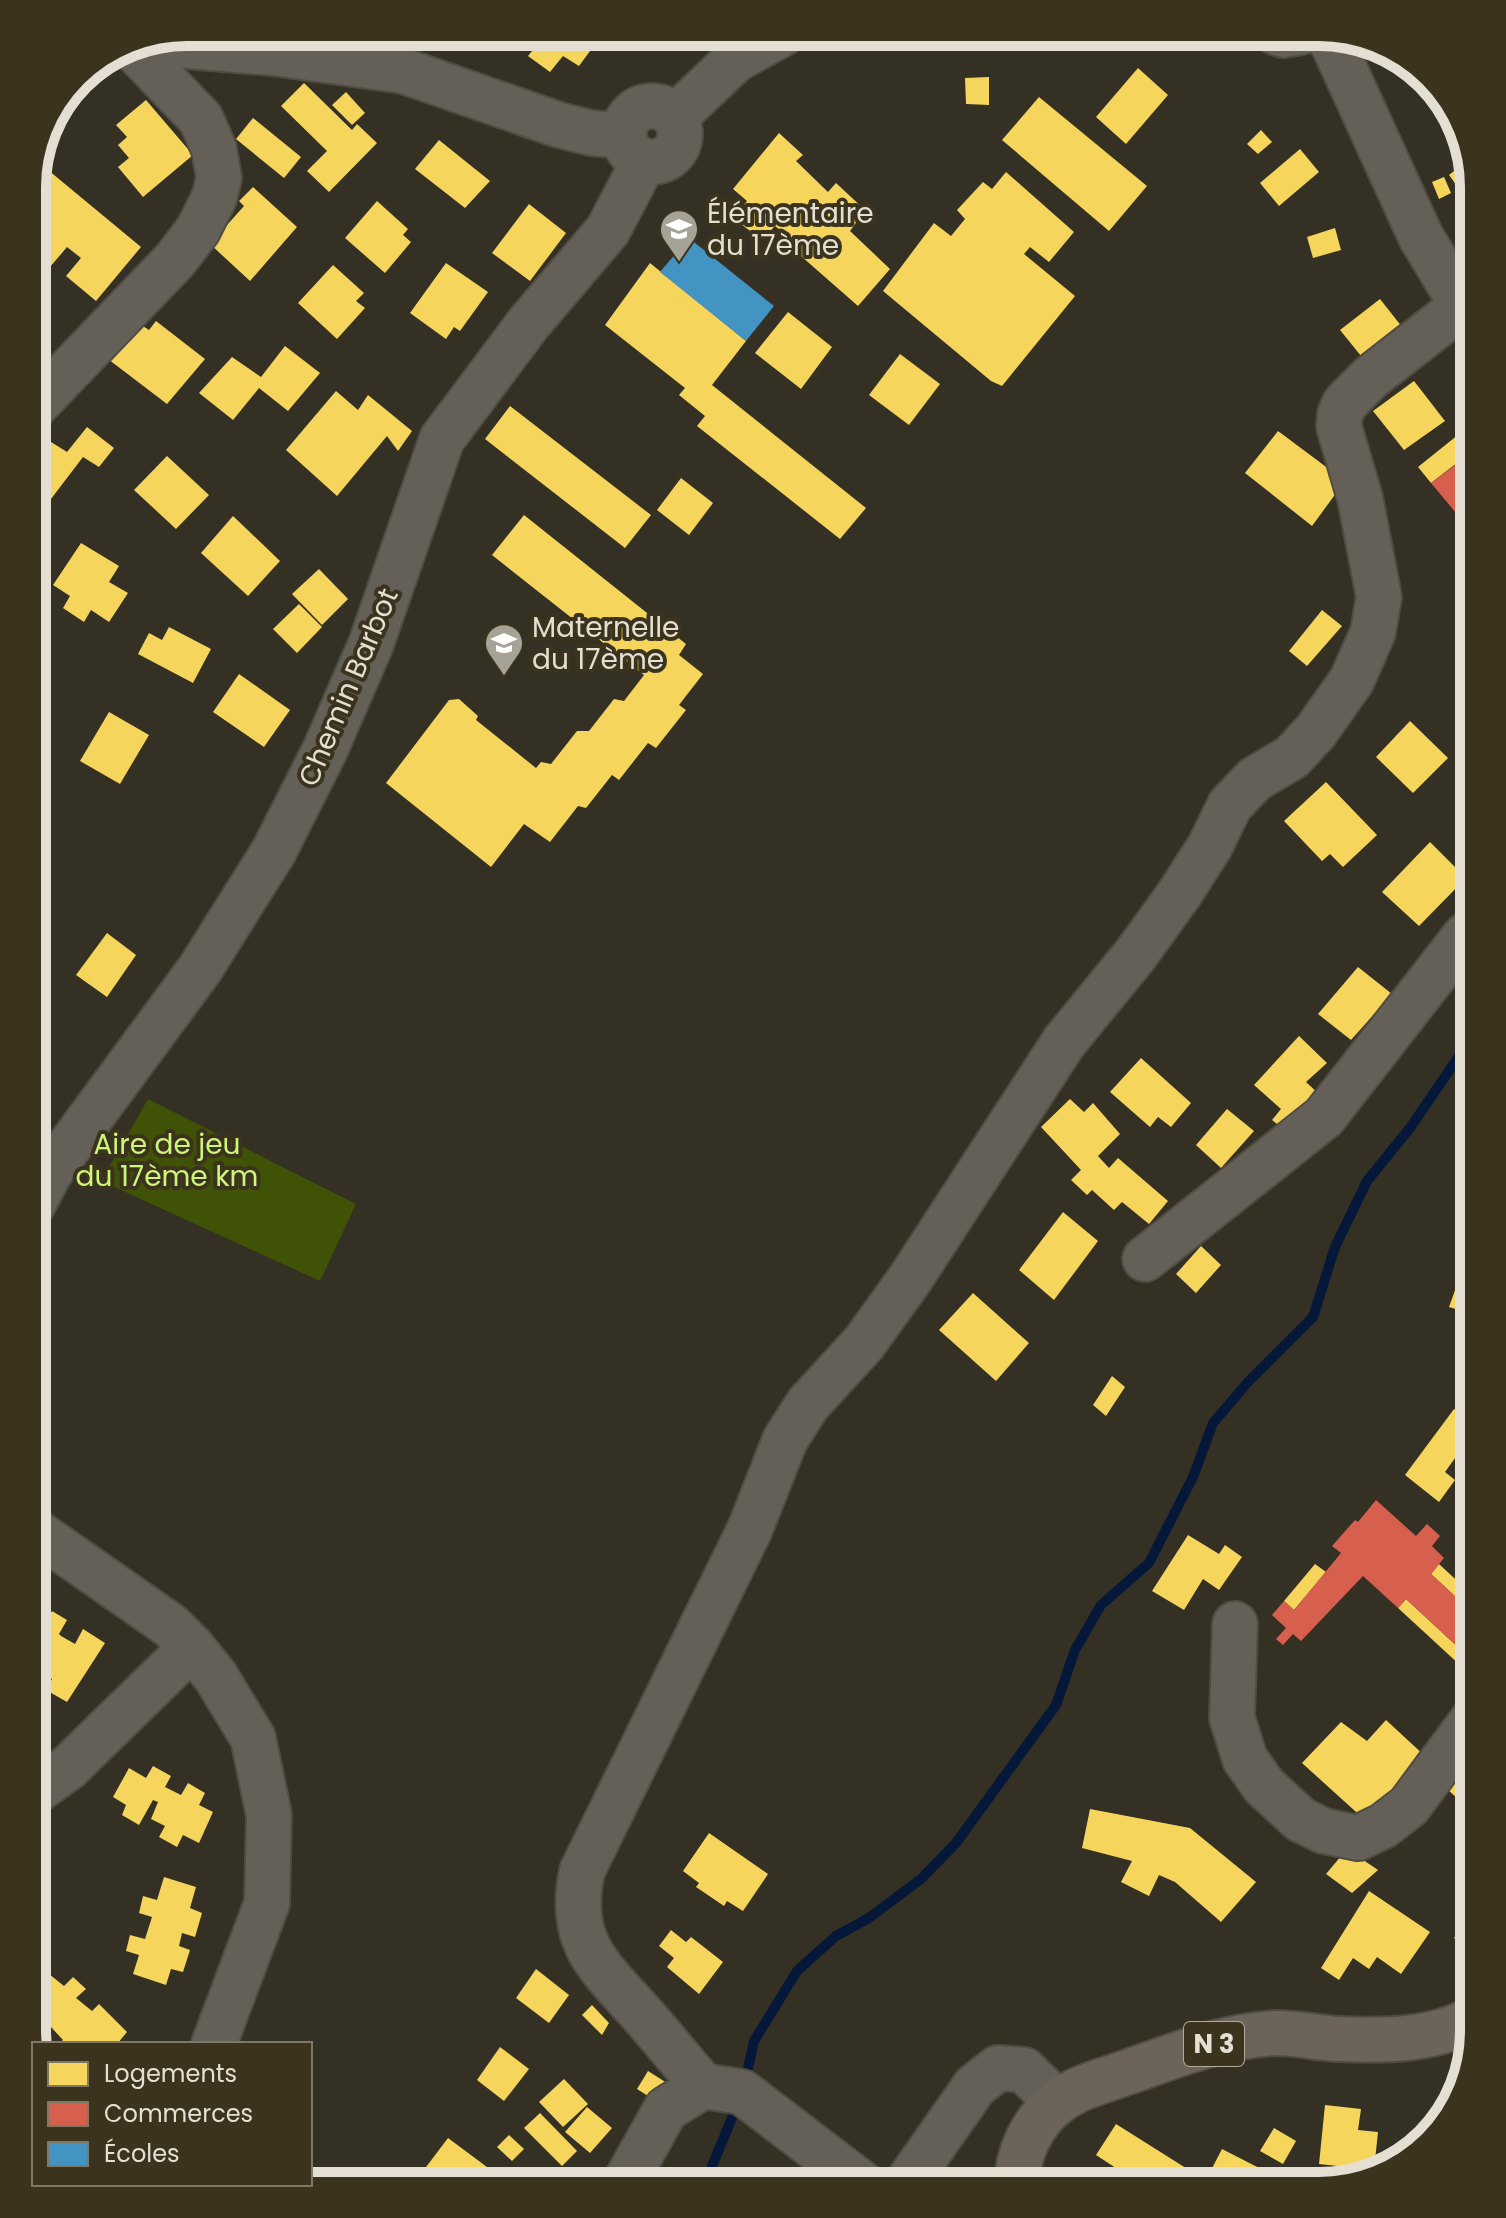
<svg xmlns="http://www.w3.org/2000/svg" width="1506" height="2218" viewBox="0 0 1506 2218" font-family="Poppins,sans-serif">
<rect width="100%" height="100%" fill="#343024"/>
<!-- green -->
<polygon fill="#3f5205" points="148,1099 356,1204 320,1281 101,1181"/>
<!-- homes -->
<g fill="#f6d55c">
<polygon points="505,32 521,32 512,42 503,34"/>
<polygon points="527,32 604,32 579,66 563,56 550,72 528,56 540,41"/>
<polygon points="1138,68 1168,95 1126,144 1096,117"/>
<polygon points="989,77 989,105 966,104 965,78"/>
<polygon points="304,83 352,130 357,124 377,143 329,192 307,171 327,151 281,106"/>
<polygon points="346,92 365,113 352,125 332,105"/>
<polygon points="1039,97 1147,186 1109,231 1002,140"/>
<polygon points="146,100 193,155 143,197 118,167 129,158 118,145 127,137 116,125"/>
<polygon points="253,118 301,157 284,178 236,139"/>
<polygon points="1261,130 1272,142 1258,154 1247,144"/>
<polygon points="779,133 803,155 796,161 828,192 836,183 865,210 850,231 890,269 858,306 785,242 789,237 775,226 762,240 733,218 747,201 733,189"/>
<polygon points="439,140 490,181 465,208 415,169"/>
<polygon points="1300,149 1319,172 1279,206 1260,183"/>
<polygon points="36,160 141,247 96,301 66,276 81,258 67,247 50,267 32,253 46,233 32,222 32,178"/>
<polygon points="1463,164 1471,176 1457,186 1449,175"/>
<polygon points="1006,172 1074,232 1049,262 1030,247 1024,254 1075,296 1002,386 991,381 883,291 934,223 951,236 965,219 957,210 983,182 992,189"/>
<polygon points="1444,177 1451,193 1439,199 1432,182"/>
<polygon points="253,187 297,227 250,281 210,244 244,206 239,201"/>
<polygon points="377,201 408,229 403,235 411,242 385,273 345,238"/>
<polygon points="529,204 566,233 530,281 492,253"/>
<polygon points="1335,228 1341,250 1313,258 1307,237"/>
<polygon points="446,263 488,292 460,331 454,327 446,339 410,313"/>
<polygon points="650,263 746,341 712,385 866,508 840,539 697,426 705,416 679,395 685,388 605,325"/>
<polygon points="333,265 364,293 356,301 365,308 337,339 298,303"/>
<polygon points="1380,299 1410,337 1370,367 1340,330"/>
<polygon points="788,312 832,347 801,389 755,353"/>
<polygon points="132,319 149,330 156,321 205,359 167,404 104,356"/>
<polygon points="285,346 320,373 288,411 259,388 233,420 199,393 232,357 261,377"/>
<polygon points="900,354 940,384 909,425 869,395"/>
<polygon points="1414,381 1445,421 1404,450 1373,411"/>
<polygon points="336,391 358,410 368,395 412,431 398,451 387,436 337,496 286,450"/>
<polygon points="510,406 651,515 625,548 485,439"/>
<polygon points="1474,422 1474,442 1462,452 1466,456 1431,483 1418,467"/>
<polygon points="87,427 114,448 99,467 83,457 38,516 32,512 32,430 67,452"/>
<polygon points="1278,431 1345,481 1312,526 1245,473"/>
<polygon points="167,456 209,495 176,529 134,490"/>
<polygon points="681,478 713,503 689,535 657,510"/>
<polygon points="524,515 686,644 679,655 703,674 679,705 686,710 656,748 648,743 619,780 612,775 586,808 578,806 550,842 524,824 491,867 386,783 449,700 459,699 478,716 476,720 536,768 541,762 551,764 577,731 589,731 614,699 624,701 644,675 492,555"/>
<polygon points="233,516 280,561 248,596 201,553"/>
<polygon points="81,543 119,566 109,582 128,593 109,622 91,610 84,622 63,608 70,596 53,585"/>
<polygon points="319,569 348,599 322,625 292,594"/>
<polygon points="299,604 322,627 297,653 273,629"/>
<polygon points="1322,610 1342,626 1307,666 1289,651"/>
<polygon points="169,627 211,649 193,683 138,654 149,633 162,640"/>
<polygon points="239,674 290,710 264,747 213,712"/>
<polygon points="109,712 149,735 120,784 80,761"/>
<polygon points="1410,721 1448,758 1413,793 1376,757"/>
<polygon points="1326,782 1377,835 1343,867 1330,854 1322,861 1284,821"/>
<polygon points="1430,842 1466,878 1419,926 1382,892"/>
<polygon points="107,933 136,955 107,997 76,975"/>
<polygon points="1358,967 1392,994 1351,1040 1318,1014"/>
<polygon points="1299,1036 1327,1063 1306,1082 1320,1095 1287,1132 1272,1120 1281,1109 1254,1085"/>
<polygon points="1141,1058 1191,1103 1171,1127 1158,1117 1150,1127 1110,1092"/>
<polygon points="32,1073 46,1082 38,1094 50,1103 32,1129"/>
<polygon points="1070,1099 1084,1112 1093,1103 1120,1134 1098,1156 1109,1168 1118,1158 1168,1201 1149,1224 1122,1202 1114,1210 1092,1190 1087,1195 1071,1180 1081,1170 1041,1127"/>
<polygon points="1227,1109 1254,1131 1221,1168 1196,1145"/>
<polygon points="1063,1212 1098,1241 1054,1300 1019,1270"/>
<polygon points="1201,1246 1221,1265 1196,1293 1176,1274"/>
<polygon points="1458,1282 1474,1288 1474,1300 1469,1313 1449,1307"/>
<polygon points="973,1293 1029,1343 996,1381 939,1330"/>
<polygon points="1112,1376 1125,1387 1106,1416 1093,1405"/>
<polygon points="1454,1409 1471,1421 1468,1440 1445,1472 1455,1480 1439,1502 1405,1475"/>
<polygon points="1188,1535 1219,1554 1225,1545 1242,1557 1219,1590 1203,1579 1184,1610 1152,1591"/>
<polygon points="1315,1564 1326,1572 1294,1610 1284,1601"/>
<polygon points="1439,1564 1466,1589 1457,1598 1431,1574"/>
<polygon points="1406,1599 1474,1662 1474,1678 1398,1608"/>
<polygon points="32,1600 48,1609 32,1637"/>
<polygon points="52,1611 67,1620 59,1634 61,1636 75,1644 83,1629 105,1643 67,1702 46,1690 52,1679 36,1671 32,1677 32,1645"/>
<polygon points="1386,1720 1426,1757 1366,1821 1302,1763 1341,1722 1367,1741"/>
<polygon points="1474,1752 1474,1813 1448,1790"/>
<polygon points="153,1766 171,1776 165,1787 181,1795 188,1783 205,1793 199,1805 213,1812 199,1843 183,1835 177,1847 159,1837 165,1826 151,1819 158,1802 153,1800 139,1825 122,1815 126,1805 113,1797 129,1768 146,1778"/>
<polygon points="1090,1809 1190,1828 1256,1882 1221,1922 1175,1882 1159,1875 1149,1896 1121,1882 1132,1861 1082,1848"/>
<polygon points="709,1833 768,1874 743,1911 727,1901 724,1906 696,1887 699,1883 683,1871"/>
<polygon points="1347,1849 1378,1870 1352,1893 1326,1874"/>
<polygon points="164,1877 196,1887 190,1908 202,1913 195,1937 182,1933 179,1946 190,1950 183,1972 171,1969 166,1985 133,1974 139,1955 126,1951 130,1935 145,1939 152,1917 139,1913 143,1896 157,1900"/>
<polygon points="1369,1891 1430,1932 1401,1974 1377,1957 1369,1969 1353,1958 1339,1980 1321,1968"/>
<polygon points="1462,1926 1474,1935 1474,1951 1454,1938"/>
<polygon points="671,1930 686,1942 691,1937 723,1962 699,1994 667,1967 674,1958 659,1946"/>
<polygon points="536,1969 569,1995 549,2023 516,1998"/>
<polygon points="49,1974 64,1986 73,1977 86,1989 76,1998 92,2011 99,2004 127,2032 117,2044 59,2044 63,2040 50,2026 42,2033 32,2024 32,1991"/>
<polygon points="592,2005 609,2023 602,2035 582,2015"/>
<polygon points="500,2047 529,2069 504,2101 477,2080"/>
<polygon points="648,2071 667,2083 656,2101 637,2089"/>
<polygon points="564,2079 588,2104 563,2127 539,2102"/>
<polygon points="1325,2105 1361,2109 1358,2130 1378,2132 1374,2170 1319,2164"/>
<polygon points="587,2107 612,2128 590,2153 565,2132"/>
<polygon points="540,2113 577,2151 562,2166 524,2128"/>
<polygon points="1116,2124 1189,2170 1179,2186 1121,2186 1128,2176 1096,2155"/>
<polygon points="1274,2128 1296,2141 1283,2164 1260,2151"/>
<polygon points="509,2135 524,2149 512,2161 497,2147"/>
<polygon points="448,2138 487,2167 473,2186 426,2186 417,2179"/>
<polygon points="1222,2149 1269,2173 1262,2186 1232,2186 1209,2174"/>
</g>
<!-- shops -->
<g fill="#d6604d">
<polygon points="1473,452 1474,530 1472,532 1431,483"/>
<polygon points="1376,1500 1416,1536 1427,1524 1440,1536 1432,1546 1444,1558 1431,1574 1457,1598 1466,1589 1474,1587 1474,1662 1406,1599 1398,1608 1363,1576 1301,1641 1293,1634 1283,1645 1276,1639 1286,1628 1272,1615 1284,1601 1294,1610 1341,1553 1332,1546 1355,1520 1358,1522"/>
</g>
<!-- schools -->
<polygon fill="#4393c3" points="689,238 774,306 746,341 660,272"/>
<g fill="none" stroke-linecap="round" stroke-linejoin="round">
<!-- stream -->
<g stroke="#061839" stroke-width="10">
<polyline points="745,2082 754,2041 797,1971 836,1936 869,1918 921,1879 956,1843 1056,1705 1075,1650 1101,1605 1149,1563 1193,1477 1213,1423 1248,1382 1313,1317 1335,1247 1367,1181 1410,1128 1474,1034"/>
<polyline points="709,2186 712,2166 739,2101"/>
</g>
<!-- minor casing -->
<g stroke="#4f4c41" stroke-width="48">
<g id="minor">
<polyline points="1275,32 1283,35 1301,32"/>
<polyline points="1325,32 1334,46 1421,237 1474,325"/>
<polyline points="137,42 273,53 404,71 559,125 591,133 624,136"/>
<circle cx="652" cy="134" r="28"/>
<polyline points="675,117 735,60 785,32"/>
<polyline points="32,409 175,260 198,230 214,198 219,178 214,149 201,119 129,44"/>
<polyline points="32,1206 49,1174 200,969 274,851 325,750 371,644 442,439 528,324 608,230 644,161"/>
<polyline points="1145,1259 1324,1117 1465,936 1474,929"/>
<polyline points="32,1529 171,1626 192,1647 216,1677 253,1738 269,1815 267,1903 214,2044"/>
<polyline points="1235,1624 1232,1718 1245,1759 1264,1786 1301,1820 1324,1831 1358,1838 1383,1826 1409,1806 1474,1718"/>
<polyline points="32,1794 69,1767 192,1647"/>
<path d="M703,2086C684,2064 666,2042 647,2020C603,1969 566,1946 582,1871L750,1529L785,1440L808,1404L864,1343L910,1279L1064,1042L1136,954L1180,893L1210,846L1230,805L1255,779L1292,757L1316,731L1352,680L1373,632L1379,597L1360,498L1339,427L1340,414L1345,403L1371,377L1462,306"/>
<polyline points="623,2186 666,2109 703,2086 742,2092 865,2186"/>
<polyline points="905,2186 975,2086 998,2068 1024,2070 1057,2102"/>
</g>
</g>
<!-- major casing -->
<g stroke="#4f4c41" stroke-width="48">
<path id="major" d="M1017,2186C1017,2154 1032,2121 1058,2102C1077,2087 1103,2081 1125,2073C1174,2056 1225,2035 1277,2033C1297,2033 1318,2038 1338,2039C1383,2041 1434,2041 1474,2018"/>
</g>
<!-- minor -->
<use href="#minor" stroke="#646058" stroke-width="44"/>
<!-- major -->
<use href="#major" stroke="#6c645b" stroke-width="44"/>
</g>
<!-- icons -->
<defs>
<g id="school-pin" transform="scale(2)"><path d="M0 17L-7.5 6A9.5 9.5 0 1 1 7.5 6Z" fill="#a6a295" stroke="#3b331d"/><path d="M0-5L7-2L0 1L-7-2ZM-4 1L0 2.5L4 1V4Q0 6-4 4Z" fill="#fff"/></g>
</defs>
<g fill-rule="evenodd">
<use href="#school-pin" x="679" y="229"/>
<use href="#school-pin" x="504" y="643"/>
</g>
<g text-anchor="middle" stroke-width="8" stroke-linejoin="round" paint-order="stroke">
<!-- shield labels -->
<rect fill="#3b331d" stroke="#b1ab9c" stroke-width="2" x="1184" y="2022" width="60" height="44" rx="6"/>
<g font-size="26" font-weight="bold" fill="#e4dfd2">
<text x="1214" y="2053">N 3</text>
</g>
<!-- poi labels -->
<g font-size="28" fill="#e4dfd2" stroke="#3b331d" text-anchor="start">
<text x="707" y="223">Élémentaire<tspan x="707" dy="32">du 17ème</tspan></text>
<text x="532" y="637">Maternelle<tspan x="532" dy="32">du 17ème</tspan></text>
</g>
<!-- street labels -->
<g font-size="28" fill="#e4dfd2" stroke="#3b331d">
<text transform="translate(348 687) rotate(-67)" y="10">Chemin Barbot</text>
</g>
<!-- park labels -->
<g font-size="28" fill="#ccf57a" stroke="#3b331d">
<text x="167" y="1154">Aire de jeu<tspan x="167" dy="32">du 17ème km</tspan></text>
</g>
</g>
<!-- crop -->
<path d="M0 0H1506V2218H0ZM187 46H1319A141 141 0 0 1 1460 187V2031A141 141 0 0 1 1319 2172H187A141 141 0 0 1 46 2031V187A141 141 0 0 1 187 46Z" fill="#3b331d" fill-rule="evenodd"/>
<path fill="none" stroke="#e4dfd2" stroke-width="10" d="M187 46H1319A141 141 0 0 1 1460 187V2031A141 141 0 0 1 1319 2172H187A141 141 0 0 1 46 2031V187A141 141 0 0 1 187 46Z"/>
<!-- legend -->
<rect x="32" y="2042" width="280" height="144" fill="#3b331d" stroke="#7f7865" stroke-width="2"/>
<rect x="48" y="2062" width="40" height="24" fill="#f6d55c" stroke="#7f7865" stroke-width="2"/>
<text x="104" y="2082" font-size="24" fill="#e4dfd2">Logements</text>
<rect x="48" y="2102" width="40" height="24" fill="#d6604d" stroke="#7f7865" stroke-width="2"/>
<text x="104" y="2122" font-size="24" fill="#e4dfd2">Commerces</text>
<rect x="48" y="2142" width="40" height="24" fill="#4393c3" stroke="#7f7865" stroke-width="2"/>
<text x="104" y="2162" font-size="24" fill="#e4dfd2">Écoles</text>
</svg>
